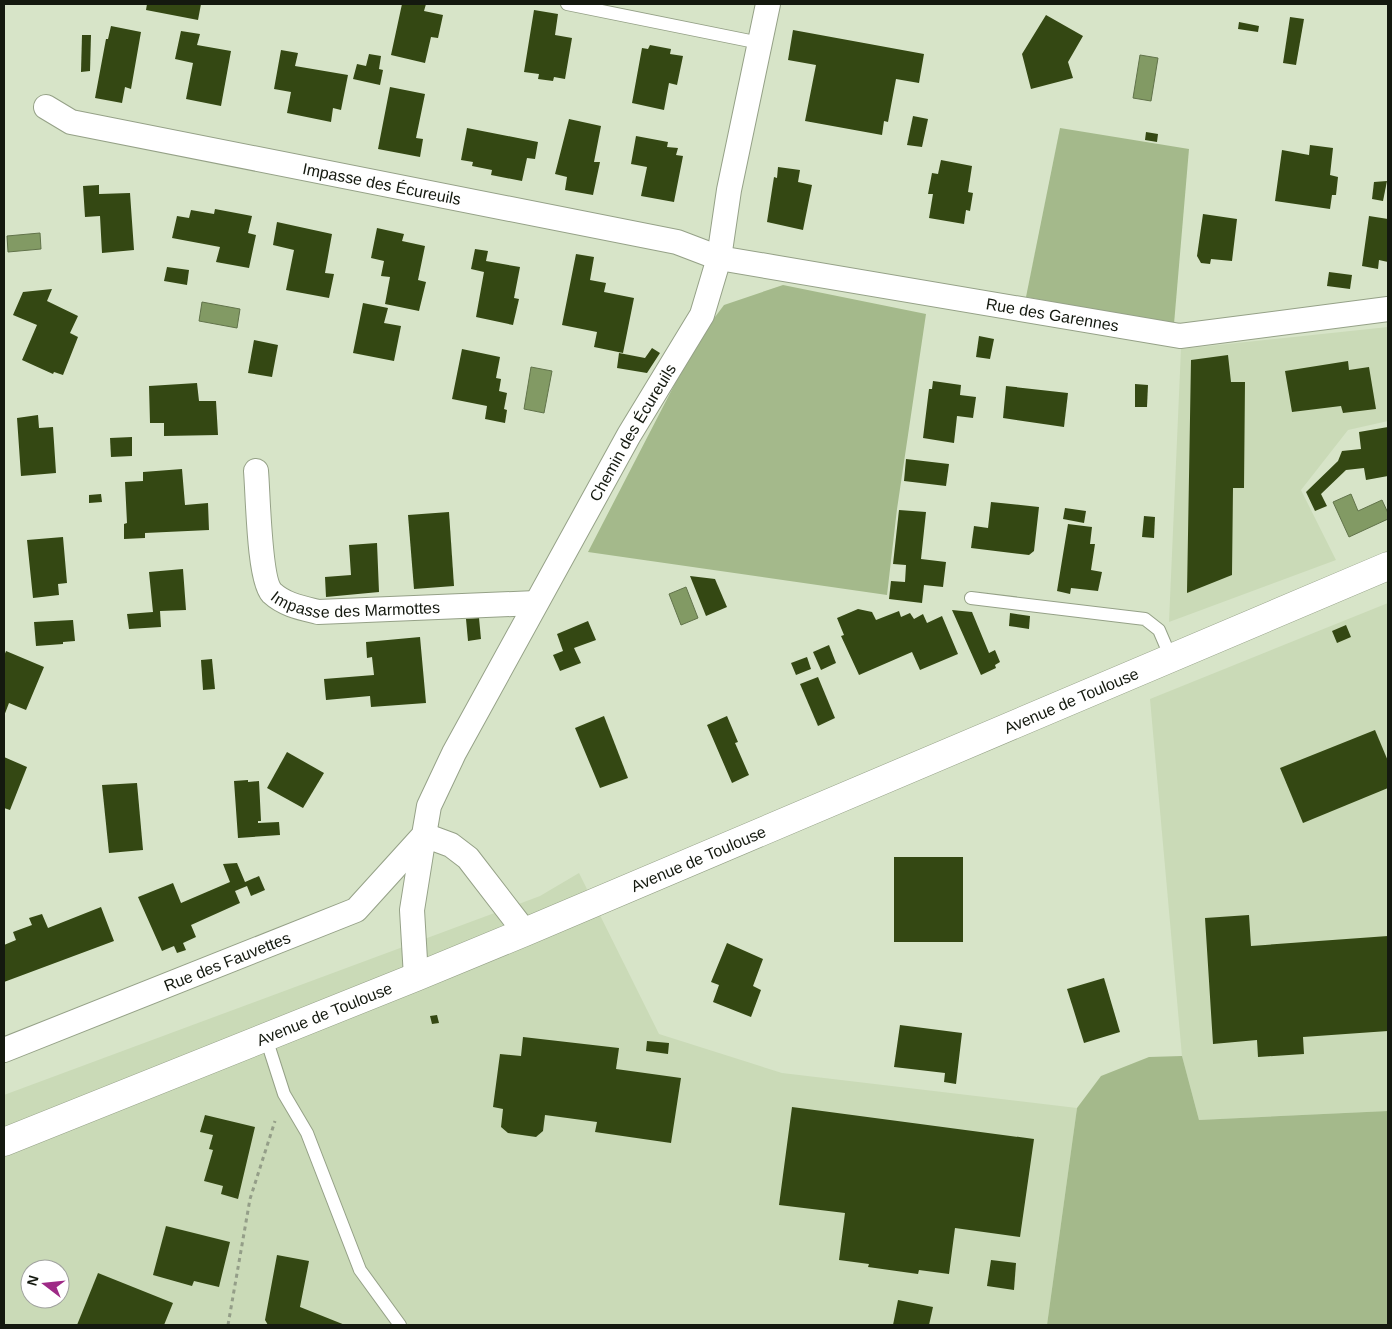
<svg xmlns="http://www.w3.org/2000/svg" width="1392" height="1329" viewBox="0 0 1392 1329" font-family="Helvetica,sans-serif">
<rect width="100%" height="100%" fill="#d7e4c8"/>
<!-- built -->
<g fill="#cadab7" fill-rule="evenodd">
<polygon points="1388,327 1388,421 1348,430 1301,490 1336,560 1169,622 1181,349"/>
<polygon points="1388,603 1388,1111 1199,1120 1182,1056 1150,699"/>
<path d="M579,873L659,1034L782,1073L1077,1108L1047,1325H4V1095L540,896ZM30,1269H60V1299H30Z"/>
</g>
<!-- green -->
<g fill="#a4b98b">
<polygon points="1060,128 1189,149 1174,324 1026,297"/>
<polygon points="783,285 926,314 897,509 887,595 588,552 697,341 724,305"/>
<polygon points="1182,1056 1199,1120 1388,1111 1388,1325 1047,1325 1077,1108 1101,1076 1149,1057"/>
</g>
<!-- water -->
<g fill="#829a64" stroke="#61734a">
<polygon points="1140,55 1158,58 1151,101 1133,98"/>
<polygon points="40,233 41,249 8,252 7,236"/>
<polygon points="202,302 240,309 237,328 199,321"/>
<polygon points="531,367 552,371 544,413 524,409"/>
<polygon points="1351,494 1358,511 1382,500 1388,513 1388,519 1349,537 1333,502"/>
<polygon points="686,587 698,618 681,625 669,594"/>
</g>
<!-- building -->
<g fill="#344813">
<polygon points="147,4 201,4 198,20 146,10"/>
<polygon points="402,4 426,4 424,11 443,15 438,38 431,37 425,63 391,55"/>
<polygon points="534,10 558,14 555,35 572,38 565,79 554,77 553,81 538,79 539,74 524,72"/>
<polygon points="1046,15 1083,36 1068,62 1073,78 1031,89 1022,54"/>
<polygon points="1290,17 1304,19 1296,65 1283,63"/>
<polygon points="1239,22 1259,26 1258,32 1238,29"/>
<polygon points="111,26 141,32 131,89 125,87 122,103 95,98 106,39 108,39"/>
<polygon points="793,30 924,54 919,83 896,79 888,122 884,121 882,135 805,121 816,65 788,60"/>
<polygon points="181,31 200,34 197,45 231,51 221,106 186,99 193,63 175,59"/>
<polygon points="82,35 91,35 90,71 81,72"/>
<polygon points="650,45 671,49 670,54 683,56 677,85 669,83 664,110 632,103 642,48 648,49"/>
<polygon points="281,50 298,53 295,66 348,75 341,110 333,108 331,122 287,113 291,92 274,89"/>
<polygon points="369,54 381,56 379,69 383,70 380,85 353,79 357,64 366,66"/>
<polygon points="390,87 425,94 416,138 423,139 420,157 378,149"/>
<polygon points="913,116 928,119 922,147 907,145"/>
<polygon points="569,119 601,126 594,162 600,162 593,195 565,190 567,177 555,174"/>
<polygon points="467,128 538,142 535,159 527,158 522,181 491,175 492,170 472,166 473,162 461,160"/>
<polygon points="1146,132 1158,134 1157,142 1145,140"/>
<polygon points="636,136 668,142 667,147 678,148 676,155 683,156 674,202 641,196 647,167 631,164"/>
<polygon points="1310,145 1333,148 1330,175 1338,177 1336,195 1332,195 1330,209 1275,201 1282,150 1309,155"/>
<polygon points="941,160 972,166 968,192 973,193 970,211 966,210 964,224 929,218 933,194 928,194 932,173 938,174"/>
<polygon points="778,167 800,170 798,182 812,185 803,230 767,222 774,177 777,178"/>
<polygon points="1387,181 1383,201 1372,199 1374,182"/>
<polygon points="99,185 99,194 130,193 134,250 102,253 100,216 85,217 83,186"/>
<polygon points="215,209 252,216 248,233 256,235 249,268 216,262 220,247 172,238 177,216 189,218 191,210 214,214"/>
<polygon points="1203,214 1237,219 1232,261 1211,259 1210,264 1201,263 1197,256"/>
<polygon points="1369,216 1388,219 1388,262 1379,260 1378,269 1362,266"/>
<polygon points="277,222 332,234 325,273 334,274 329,298 286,290 294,250 273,245"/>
<polygon points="377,228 404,234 402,241 425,246 418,280 426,282 419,311 385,304 390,277 381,276 384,261 371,258"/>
<polygon points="475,249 488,251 486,261 520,267 514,298 519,299 513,325 476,317 484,272 471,269"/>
<polygon points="576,254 594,257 590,280 606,283 604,292 634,298 623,353 594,347 597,332 562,325"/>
<polygon points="167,267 189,270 187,285 164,281"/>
<polygon points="1329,272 1352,275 1350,289 1327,286"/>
<polygon points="52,289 47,301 78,316 70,333 78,337 63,375 54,372 53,374 22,360 37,325 13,315 23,292"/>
<polygon points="363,303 388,308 384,323 401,326 394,361 353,353"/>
<polygon points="979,336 994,339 990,359 976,357"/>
<polygon points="254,340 278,345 272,377 248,373"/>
<polygon points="652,348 660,353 647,373 617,368 619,353 645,358"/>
<polygon points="462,349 500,357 496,378 501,379 499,391 507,393 504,409 507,410 505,423 485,419 487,406 452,399"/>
<polygon points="1228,355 1231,382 1245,382 1244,488 1233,488 1232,575 1187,593 1191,360"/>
<polygon points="1348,361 1349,370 1369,367 1376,409 1343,413 1341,406 1292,412 1285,371"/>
<polygon points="933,381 961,385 960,395 976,397 973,418 957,416 954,443 923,438 929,389 932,389"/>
<polygon points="197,383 199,401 216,401 218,435 164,436 164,423 150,423 149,386"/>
<polygon points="1135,384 1148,385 1147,407 1135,407"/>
<polygon points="1006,386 1068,393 1064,427 1003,418"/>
<polygon points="38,415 39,428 53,427 56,473 21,476 17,418"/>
<polygon points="1388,427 1388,476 1366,480 1364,468 1346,470 1321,494 1327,506 1315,511 1306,492 1338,461 1342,451 1361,449 1359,432"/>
<polygon points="132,437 132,456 111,457 110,438"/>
<polygon points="906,459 949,464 946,486 904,481"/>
<polygon points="182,469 185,505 208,503 209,530 145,533 145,538 124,539 124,524 127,523 125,482 143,481 143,472"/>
<polygon points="101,494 102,502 89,503 89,495"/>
<polygon points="991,502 1039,507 1034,551 1029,555 971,548 974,526 988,528"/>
<polygon points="1065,508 1086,511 1084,523 1063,519"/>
<polygon points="899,510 926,512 921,559 946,562 943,587 924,585 922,603 889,599 891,581 905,582 906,565 893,564"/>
<polygon points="449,512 454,586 414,589 408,515"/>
<polygon points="1144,516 1155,517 1154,538 1142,537"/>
<polygon points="1068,524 1092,527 1090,544 1095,544 1091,570 1102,572 1098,591 1071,588 1070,594 1057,591"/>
<polygon points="63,537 67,583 58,584 59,595 33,598 27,540"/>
<polygon points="377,543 379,592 326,597 325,577 351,575 349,545"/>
<polygon points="183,569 186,610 160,611 161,627 129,629 127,614 153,612 149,572"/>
<polygon points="690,576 715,579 727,607 706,616"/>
<polygon points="858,609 872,612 876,620 899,611 901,617 910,613 914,619 923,614 927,623 942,616 958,654 920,670 912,652 859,675 841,636 844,635 837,618"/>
<polygon points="952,610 972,612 989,653 995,650 1000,662 995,665 996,668 981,675"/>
<polygon points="1010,613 1030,616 1029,629 1009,626"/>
<polygon points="479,618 481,639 468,641 466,619"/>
<polygon points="73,620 75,641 63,642 63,644 36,646 34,622"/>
<polygon points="588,621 596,640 574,648 581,663 560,671 553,655 563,651 557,634"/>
<polygon points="1346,625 1351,637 1337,643 1332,631"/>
<polygon points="420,637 426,703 371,707 370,696 326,700 324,679 374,675 372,657 367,658 366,642"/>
<polygon points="829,645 836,663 821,670 813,652"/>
<polygon points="6,651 44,667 26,710 9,703 4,716 4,656"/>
<polygon points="807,657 811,669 796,675 791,663"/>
<polygon points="212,659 215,689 203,690 201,660"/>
<polygon points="818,677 835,718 818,726 800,684"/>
<polygon points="604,716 628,778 600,788 575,728"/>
<polygon points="727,716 738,742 735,743 749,775 732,783 707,725"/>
<polygon points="1375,730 1388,761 1388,788 1303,823 1280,768"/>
<polygon points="287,752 324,773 303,808 267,788"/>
<polygon points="4,757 27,767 10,810 4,808"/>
<polygon points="248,780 248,782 259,781 261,821 258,821 258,823 279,822 280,835 238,838 234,781"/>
<polygon points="137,783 143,850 109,853 102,785"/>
<rect x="894" y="857" width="69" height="85"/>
<polygon points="237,863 245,882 259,876 265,890 251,896 247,886 235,891 240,903 191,925 196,937 183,943 186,950 177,953 174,946 162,951 138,897 173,883 181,903 230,882 223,864"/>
<polygon points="101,907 114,941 4,982 4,945 16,940 13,932 32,925 29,918 42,914 48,928"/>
<polygon points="1249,915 1251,946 1388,936 1388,1031 1303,1037 1304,1054 1258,1057 1257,1040 1213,1044 1205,918"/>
<polygon points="727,943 763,959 753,986 761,990 751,1017 713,1002 719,985 711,982"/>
<polygon points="1104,978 1120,1032 1084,1043 1067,989"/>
<polygon points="437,1015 439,1023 432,1024 430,1016"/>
<polygon points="900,1025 962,1033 956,1084 944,1082 945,1073 894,1067"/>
<polygon points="523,1037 619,1048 616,1069 681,1078 671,1143 595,1132 597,1122 545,1115 543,1131 536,1137 508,1133 501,1127 503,1109 493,1107 500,1054 521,1056"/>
<polygon points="647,1041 669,1043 668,1054 646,1051"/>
<polygon points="792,1107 1034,1139 1020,1237 955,1228 949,1274 919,1270 918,1274 868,1267 869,1264 839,1260 845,1213 779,1205"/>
<polygon points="205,1115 255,1127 238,1199 221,1194 223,1186 204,1181 213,1150 209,1149 213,1135 200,1132"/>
<polygon points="166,1226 230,1242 219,1287 194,1281 192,1286 153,1275"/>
<polygon points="277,1255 309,1261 300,1307 345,1325 268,1325 265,1320"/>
<polygon points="991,1260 1016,1263 1014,1290 987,1286"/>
<polygon points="98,1273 173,1303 164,1325 77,1325"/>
<polygon points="898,1300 933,1307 929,1325 893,1325"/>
</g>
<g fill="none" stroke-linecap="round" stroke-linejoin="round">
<!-- service casing -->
<g stroke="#95a187" stroke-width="14">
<g id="service">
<polyline points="567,4 760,43"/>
<polyline points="971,598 1145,619 1159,630 1171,658"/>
<polyline points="266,1038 284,1094 307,1133 360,1270 400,1325"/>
</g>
</g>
<!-- minor casing -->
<g stroke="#95a187" stroke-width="26">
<g id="minor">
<path id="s1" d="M46,107L71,122L677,242L719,258L1180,336L1388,309"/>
<path id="s2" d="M256,471C258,493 259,580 272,593C285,605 302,608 318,612L536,603"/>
<polyline points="416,977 412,910 424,835 451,845 468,858 525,932"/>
<path id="s3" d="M4,1050L356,910L424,835L429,806L454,753L629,435L702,315L719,258L729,190L768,4"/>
</g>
</g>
<!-- secondary casing -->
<g stroke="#95a187" stroke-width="29">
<g id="secondary">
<path id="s4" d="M4,1142L416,977L525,932L1388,566"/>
</g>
</g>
<!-- path -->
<polyline stroke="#949e88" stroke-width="3" stroke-dasharray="4 4" stroke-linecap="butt" points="228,1325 250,1199 275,1121"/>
<!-- service -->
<use href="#service" stroke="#fff" stroke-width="12"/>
<!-- minor -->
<use href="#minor" stroke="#fff" stroke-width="24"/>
<!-- secondary -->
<use href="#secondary" stroke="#fff" stroke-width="28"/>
</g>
<g text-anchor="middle" stroke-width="5" stroke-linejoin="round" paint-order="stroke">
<!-- street labels -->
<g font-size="16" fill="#14190f" stroke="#fff">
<text dy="6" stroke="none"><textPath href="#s1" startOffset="346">Impasse des Écureuils</textPath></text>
<text dy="6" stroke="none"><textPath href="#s1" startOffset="1030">Rue des Garennes</textPath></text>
<text dy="6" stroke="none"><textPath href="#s3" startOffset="935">Chemin des Écureuils</textPath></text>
<text dy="6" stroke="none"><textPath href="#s2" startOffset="211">Impasse des Marmottes</textPath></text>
<text dy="6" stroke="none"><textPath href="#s4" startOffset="1155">Avenue de Toulouse</textPath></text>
<text dy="6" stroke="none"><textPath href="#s4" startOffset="750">Avenue de Toulouse</textPath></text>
<text dy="6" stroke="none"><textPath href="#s3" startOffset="240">Rue des Fauvettes</textPath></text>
<text dy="6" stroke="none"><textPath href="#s4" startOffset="345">Avenue de Toulouse</textPath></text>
</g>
</g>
<!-- border -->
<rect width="1392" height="1329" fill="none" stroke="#14190f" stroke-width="10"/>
<!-- north arrow -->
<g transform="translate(45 1284) rotate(286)"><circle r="24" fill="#ffffff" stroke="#a1a39f"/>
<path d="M0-4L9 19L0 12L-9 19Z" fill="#9e2a86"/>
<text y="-8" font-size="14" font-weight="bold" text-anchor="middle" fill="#14190f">N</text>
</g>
</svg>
